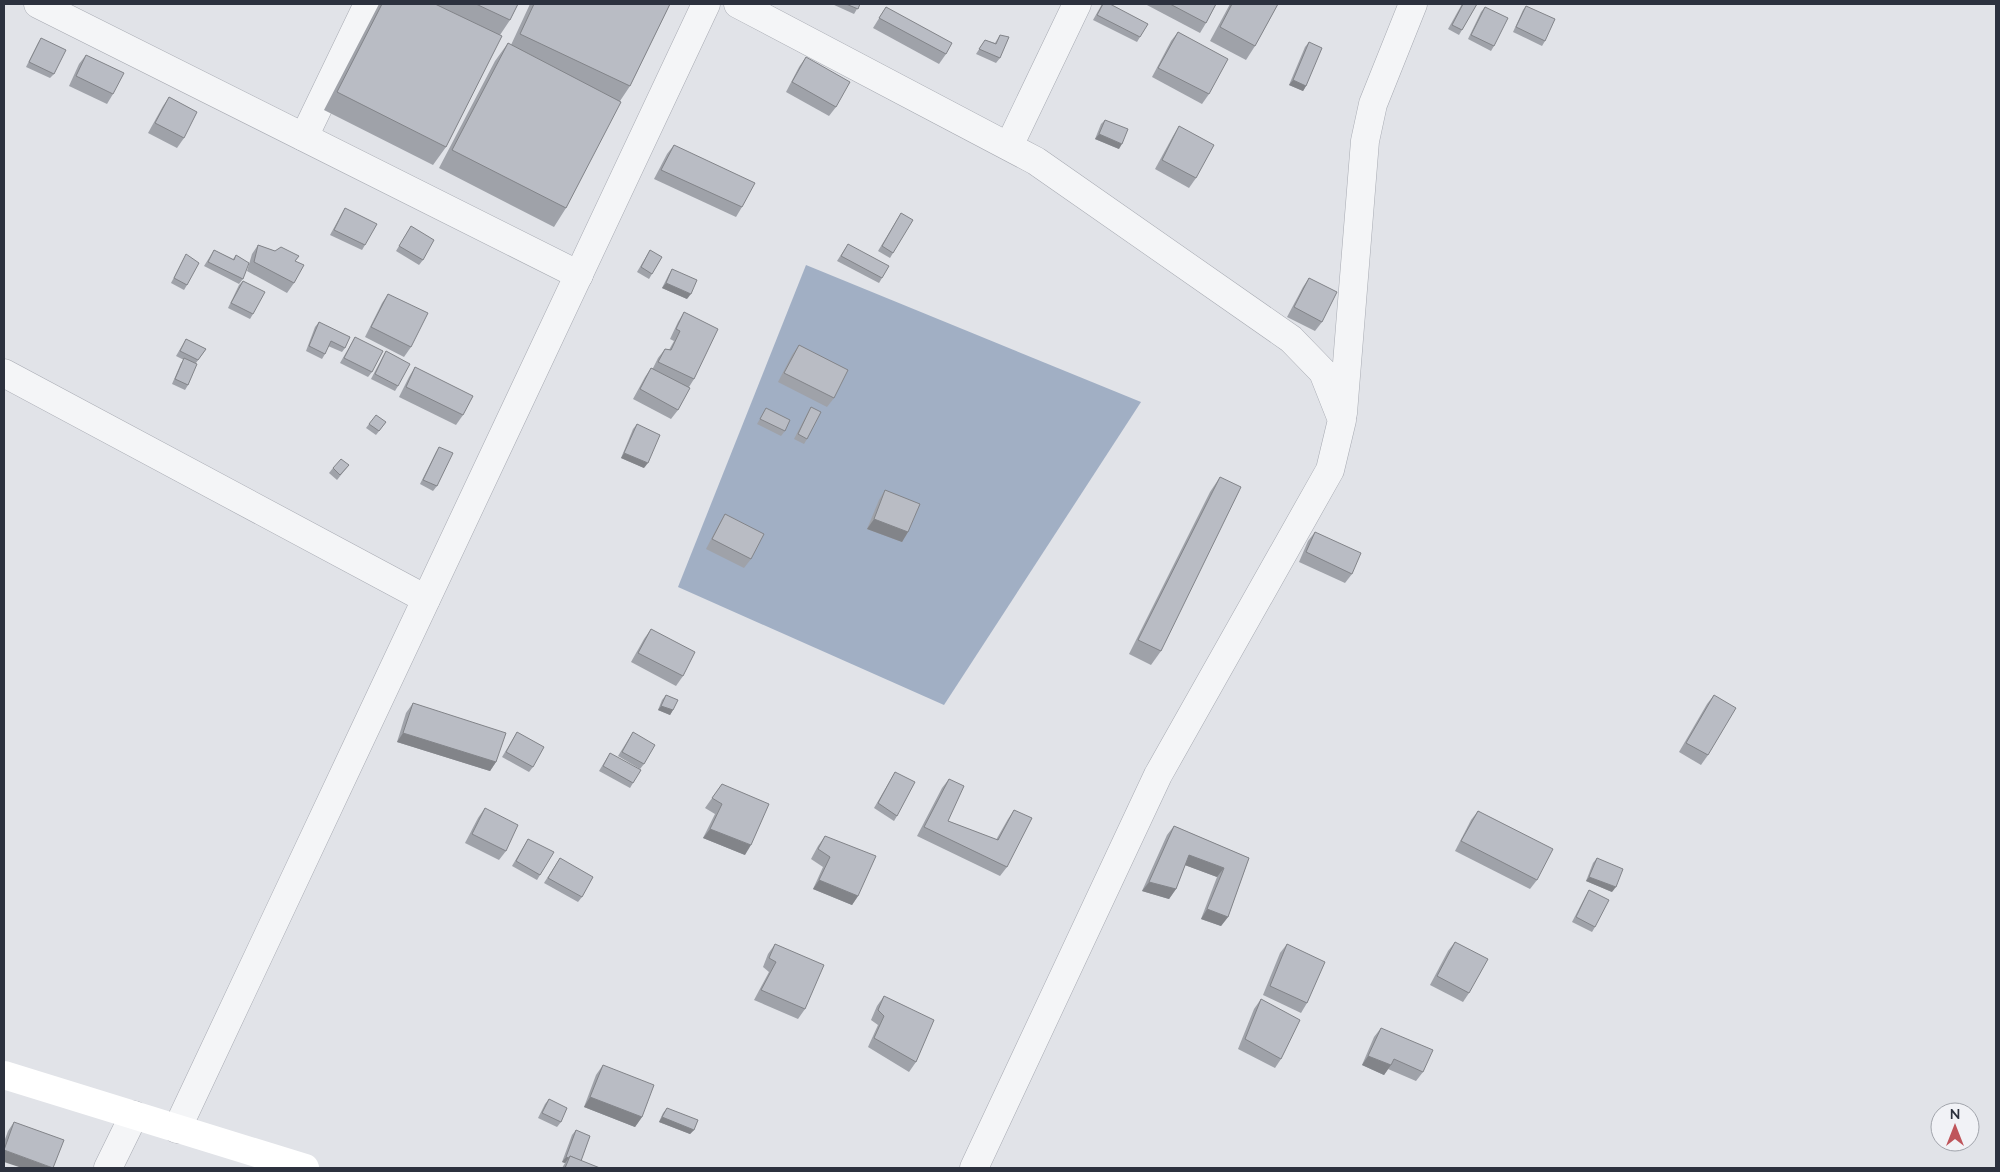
<svg xmlns="http://www.w3.org/2000/svg" width="2000" height="1172" viewBox="0 0 2000 1172" font-family="Mulish,sans-serif">
<rect width="100%" height="100%" fill="#e1e3e8"/>
<!-- water -->
<polygon fill="#a1afc4" points="806,265 1141,402 944,705 678,587"/>
<g fill="none" stroke-linecap="round" stroke-linejoin="round">
<!-- street casing -->
<g stroke="#a7aab2" stroke-width="29">
<g id="street">
<polyline points="38,4 579,275"/>
<polyline points="738,4 1036,161 1291,339 1323,372 1342,420 1330,470 1158,775 974,1168"/>
<polyline points="304,137 368,4"/>
<polyline points="1009,146 1077,4"/>
<polyline points="4,373 426,599"/>
<polyline points="1343,413 1365,141 1373,104 1413,4"/>
<polyline points="177,1129 706,4"/>
<polyline points="108,1168 134,1115"/>
</g>
</g>
<!-- street -->
<use href="#street" stroke="#f4f5f7" stroke-width="28"/>
<!-- secondary -->
<polyline stroke="#fff" stroke-width="28" points="4,1075 305,1168"/>
</g>
<!-- wall -->
<g fill="#9fa2a9">
<polygon points="379,4 518,4 510,20 500,35 446,147 433,165 324,110"/>
<polygon points="530,4 670,4 630,86 620,101 566,208 554,227 439,168 495,61 508,43 511,45"/>
<polygon points="832,4 860,4 854,14"/>
<polygon points="1102,4 1110,4 1140,37 1137,42 1093,20"/>
<polygon points="1145,4 1216,4 1206,23 1200,33"/>
<polygon points="1230,4 1278,4 1255,46 1246,60 1210,41"/>
<polygon points="1462,4 1477,4 1459,35 1448,29"/>
<polygon points="1526,6 1545,41 1542,46 1513,32 1523,10"/>
<polygon points="886,7 946,54 939,64 873,28"/>
<polygon points="1485,7 1494,46 1491,51 1468,39 1481,12"/>
<polygon points="1178,32 1209,94 1202,104 1152,77 1171,41"/>
<polygon points="1000,35 1000,58 996,63 976,54 985,40 995,43"/>
<polygon points="41,38 54,74 50,78 26,67 38,43"/>
<polygon points="1309,42 1306,86 1303,91 1289,85 1305,47"/>
<polygon points="86,55 113,94 107,104 69,86 79,64"/>
<polygon points="806,57 836,107 829,116 786,92 799,67"/>
<polygon points="169,97 184,138 177,148 148,133 163,106"/>
<polygon points="1105,120 1119,149 1095,139 1101,124"/>
<polygon points="1179,126 1196,178 1189,188 1155,169 1173,136"/>
<polygon points="674,145 742,207 736,217 654,179 667,154"/>
<polygon points="345,208 365,245 362,250 330,235 342,213"/>
<polygon points="901,213 893,253 890,258 878,251"/>
<polygon points="411,226 423,260 419,265 396,251"/>
<polygon points="848,244 882,278 879,283 837,261"/>
<polygon points="258,245 275,251 299,256 295,261 294,283 287,293 247,271 252,254"/>
<polygon points="214,250 233,259 236,255 243,279 239,284 204,266"/>
<polygon points="650,250 652,274 649,279 637,272"/>
<polygon points="186,254 187,285 184,290 171,283"/>
<polygon points="672,269 687,299 662,288 669,274"/>
<polygon points="1309,278 1322,322 1315,331 1287,317 1303,287"/>
<polygon points="243,281 253,314 250,319 228,308 239,285"/>
<polygon points="388,294 411,347 404,357 365,337 382,303"/>
<polygon points="684,312 694,379 689,387 678,410 671,419 633,399 645,377 651,368 653,368 658,358 665,349 669,350 674,341 670,339 678,322"/>
<polygon points="319,322 345,348 342,352 328,346 325,354 322,359 306,351 315,327"/>
<polygon points="355,337 372,372 368,377 340,363"/>
<polygon points="186,339 206,349 196,363 188,385 185,390 172,384 181,363 184,360 176,356"/>
<polygon points="799,345 834,398 827,407 778,382 792,355"/>
<polygon points="386,351 398,386 395,391 371,379 383,356"/>
<polygon points="415,367 463,415 456,425 399,397 409,377"/>
<polygon points="811,407 807,439 804,444 794,439 808,412"/>
<polygon points="766,408 785,431 781,436 757,424"/>
<polygon points="386,422 376,435 366,428 369,424"/>
<polygon points="637,424 644,468 621,458 633,429"/>
<polygon points="439,447 437,486 433,491 420,484 436,452"/>
<polygon points="349,465 337,480 329,473 333,468"/>
<polygon points="1220,477 1161,651 1151,665 1129,654 1210,492"/>
<polygon points="885,490 908,532 902,542 867,529 879,500"/>
<polygon points="725,514 751,559 744,568 706,549 719,524"/>
<polygon points="1315,532 1352,574 1345,583 1299,562 1308,541"/>
<polygon points="651,629 683,676 676,686 631,662 644,639"/>
<polygon points="666,695 673,710 670,715 658,710 662,700"/>
<polygon points="1714,695 1708,755 1701,765 1679,752 1707,704"/>
<polygon points="413,703 496,762 490,771 397,742 406,713"/>
<polygon points="517,732 533,767 529,772 502,757"/>
<polygon points="633,732 644,764 640,769 618,756"/>
<polygon points="610,753 633,783 630,788 599,771"/>
<polygon points="895,772 897,816 894,821 874,808"/>
<polygon points="949,779 948,821 996,840 1008,819 1014,810 1007,867 1000,876 917,836 942,788"/>
<polygon points="722,784 745,855 703,838 715,814 705,808"/>
<polygon points="485,808 506,851 499,860 465,843 478,818"/>
<polygon points="1478,811 1537,880 1530,889 1455,851 1471,820"/>
<polygon points="1174,826 1249,858 1228,917 1221,926 1201,919 1217,877 1185,865 1176,889 1169,899 1142,891 1167,835"/>
<polygon points="825,836 858,896 852,905 813,889 823,867 811,859 818,846"/>
<polygon points="528,839 540,875 537,880 512,866"/>
<polygon points="560,858 582,897 578,902 544,883"/>
<polygon points="1597,858 1612,892 1586,881 1593,863"/>
<polygon points="1589,890 1595,927 1592,932 1572,922 1586,895"/>
<polygon points="1455,942 1469,993 1463,1002 1430,985 1448,951"/>
<polygon points="775,944 805,1009 798,1019 754,1000 769,972 763,967 768,954"/>
<polygon points="1287,944 1307,1003 1301,1013 1263,995 1280,953"/>
<polygon points="884,996 916,1062 909,1072 868,1047 878,1025 871,1020 877,1006"/>
<polygon points="1261,999 1281,1059 1275,1068 1238,1049 1254,1009"/>
<polygon points="1381,1028 1423,1072 1416,1081 1388,1069 1384,1075 1362,1065 1374,1037"/>
<polygon points="603,1065 642,1117 635,1127 584,1107 596,1075"/>
<polygon points="549,1099 561,1122 557,1127 538,1118 545,1104"/>
<polygon points="667,1108 694,1130 690,1134 659,1122 663,1113"/>
<polygon points="14,1122 4,1162 4,1142 8,1131"/>
<polygon points="576,1130 581,1161 600,1168 562,1168 565,1163 562,1162 572,1135"/>
</g>
<!-- shaded-wall -->
<g fill="#828489">
<polygon points="1293,80 1306,86 1303,91 1289,85"/>
<polygon points="1099,134 1122,144 1119,149 1095,139"/>
<polygon points="666,283 691,294 687,299 662,288"/>
<polygon points="624,453 648,463 644,468 621,458"/>
<polygon points="874,519 908,532 902,542 867,529"/>
<polygon points="661,706 673,710 670,715 658,710"/>
<polygon points="403,733 496,762 490,771 397,742"/>
<polygon points="710,829 751,845 745,855 703,838"/>
<polygon points="1189,855 1224,868 1217,877 1182,864"/>
<polygon points="1589,877 1616,887 1612,892 1586,881"/>
<polygon points="819,880 858,896 852,905 813,889"/>
<polygon points="1149,882 1176,889 1169,899 1142,891"/>
<polygon points="1207,909 1228,917 1221,926 1201,919"/>
<polygon points="1368,1056 1391,1065 1384,1075 1362,1065"/>
<polygon points="590,1097 642,1117 635,1127 584,1107"/>
<polygon points="662,1117 694,1130 690,1134 659,1122"/>
<polygon points="4,1150 53,1168 22,1168 4,1162"/>
<polygon points="566,1157 569,1158 565,1163 562,1162"/>
</g>
<!-- building -->
<g fill="#b9bcc4" stroke="#828489">
<polygon points="382,4 435,4 502,36 446,147 337,92"/>
<polygon points="476,4 518,4 510,20"/>
<polygon points="534,4 670,4 630,86 520,34"/>
<polygon points="846,4 860,4 858,9"/>
<polygon points="1103,4 1110,4 1148,24 1140,37 1097,15"/>
<polygon points="1170,4 1216,4 1206,23"/>
<polygon points="1232,4 1278,4 1255,46 1220,27"/>
<polygon points="1463,4 1477,4 1462,30 1452,25"/>
<polygon points="1526,6 1555,19 1545,41 1516,27"/>
<polygon points="886,7 952,43 946,54 879,18"/>
<polygon points="1485,7 1508,18 1494,46 1471,35"/>
<polygon points="1178,32 1228,59 1209,94 1158,68"/>
<polygon points="1000,35 1009,37 1000,58 979,49 985,40 996,44"/>
<polygon points="41,38 66,50 54,74 29,62"/>
<polygon points="1309,42 1322,48 1306,86 1293,80"/>
<polygon points="508,43 621,102 566,208 452,150"/>
<polygon points="86,55 124,73 113,94 76,76"/>
<polygon points="806,57 850,82 836,107 792,82"/>
<polygon points="169,97 197,112 184,138 155,123"/>
<polygon points="1105,120 1128,129 1122,144 1099,134"/>
<polygon points="1179,126 1214,145 1196,178 1162,160"/>
<polygon points="674,145 755,183 742,207 661,170"/>
<polygon points="345,208 377,224 365,245 334,230"/>
<polygon points="901,213 913,220 893,253 882,246"/>
<polygon points="411,226 434,240 423,260 399,246"/>
<polygon points="848,244 889,266 882,278 841,256"/>
<polygon points="258,245 275,251 281,247 299,256 295,261 304,265 294,283 254,262"/>
<polygon points="214,250 234,260 236,255 249,263 243,279 208,262"/>
<polygon points="650,250 662,257 652,274 641,267"/>
<polygon points="186,254 199,263 187,285 174,278"/>
<polygon points="672,269 697,280 691,294 666,283"/>
<polygon points="1309,278 1337,292 1322,322 1294,307"/>
<polygon points="243,281 265,292 253,314 231,303"/>
<polygon points="388,294 428,313 411,347 371,327"/>
<polygon points="684,312 718,329 694,379 658,362 665,349 671,350 680,331 676,329"/>
<polygon points="319,322 350,337 345,348 331,341 325,354 309,346"/>
<polygon points="355,337 383,351 372,372 344,358"/>
<polygon points="186,339 206,349 198,360 180,351"/>
<polygon points="799,345 848,370 834,398 784,373"/>
<polygon points="386,351 410,364 398,386 375,374"/>
<polygon points="184,358 197,364 188,385 175,379"/>
<polygon points="415,367 473,396 463,415 406,387"/>
<polygon points="651,368 690,388 678,410 640,389"/>
<polygon points="811,407 821,412 807,439 798,434"/>
<polygon points="766,408 790,420 785,431 760,419"/>
<polygon points="376,415 386,422 379,431 369,424"/>
<polygon points="637,424 660,435 648,463 624,453"/>
<polygon points="439,447 453,453 437,486 423,480"/>
<polygon points="341,459 349,465 340,475 333,468"/>
<polygon points="1220,477 1241,487 1161,651 1138,640"/>
<polygon points="885,490 920,504 908,532 874,519"/>
<polygon points="725,514 764,534 751,559 712,539"/>
<polygon points="1315,532 1361,553 1352,574 1306,552"/>
<polygon points="651,629 695,652 683,676 638,653"/>
<polygon points="666,695 678,700 673,710 661,706"/>
<polygon points="1714,695 1736,708 1708,755 1686,743"/>
<polygon points="413,703 506,733 496,762 403,733"/>
<polygon points="517,732 544,747 533,767 506,752"/>
<polygon points="633,732 655,745 644,764 622,752"/>
<polygon points="610,753 641,770 633,783 603,766"/>
<polygon points="895,772 915,782 897,816 878,803"/>
<polygon points="949,779 964,786 948,821 998,840 1014,810 1032,818 1007,867 924,827"/>
<polygon points="722,784 769,804 751,845 710,829 722,804 712,798"/>
<polygon points="485,808 518,825 506,851 472,834"/>
<polygon points="1478,811 1553,849 1537,880 1461,841"/>
<polygon points="1174,826 1249,858 1228,917 1207,909 1224,868 1189,855 1176,889 1149,882"/>
<polygon points="825,836 876,856 858,896 819,880 830,857 818,849"/>
<polygon points="528,839 554,852 540,875 516,861"/>
<polygon points="560,858 593,877 582,897 548,878"/>
<polygon points="1597,858 1623,869 1616,887 1589,877"/>
<polygon points="1589,890 1609,900 1595,927 1576,917"/>
<polygon points="1455,942 1488,959 1469,993 1437,976"/>
<polygon points="775,944 824,965 805,1009 761,990 776,962 769,958"/>
<polygon points="1287,944 1325,962 1307,1003 1270,986"/>
<polygon points="884,996 934,1020 916,1062 874,1038 884,1016 878,1010"/>
<polygon points="1261,999 1300,1020 1281,1059 1245,1039"/>
<polygon points="1381,1028 1433,1050 1423,1072 1394,1059 1391,1065 1368,1056"/>
<polygon points="603,1065 654,1085 642,1117 590,1097"/>
<polygon points="549,1099 567,1108 561,1122 542,1113"/>
<polygon points="667,1108 698,1120 694,1130 662,1117"/>
<polygon points="14,1122 64,1140 53,1168 4,1150"/>
<polygon points="576,1130 590,1136 581,1161 570,1156 569,1158 566,1157"/>
<polygon points="570,1156 600,1168 565,1168"/>
</g>
<!-- border -->
<rect width="2000" height="1172" fill="none" stroke="#2c313e" stroke-width="10"/>
<!-- north arrow -->
<g transform="translate(1955 1127)"><circle r="24" fill="#f1f2f6" stroke="#a2a5ac"/>
<path d="M0-4L9 19L0 12L-9 19Z" fill="#bf555b"/>
<text y="-8" font-size="14" font-weight="bold" text-anchor="middle" fill="#2c313e">N</text>
</g>
</svg>
